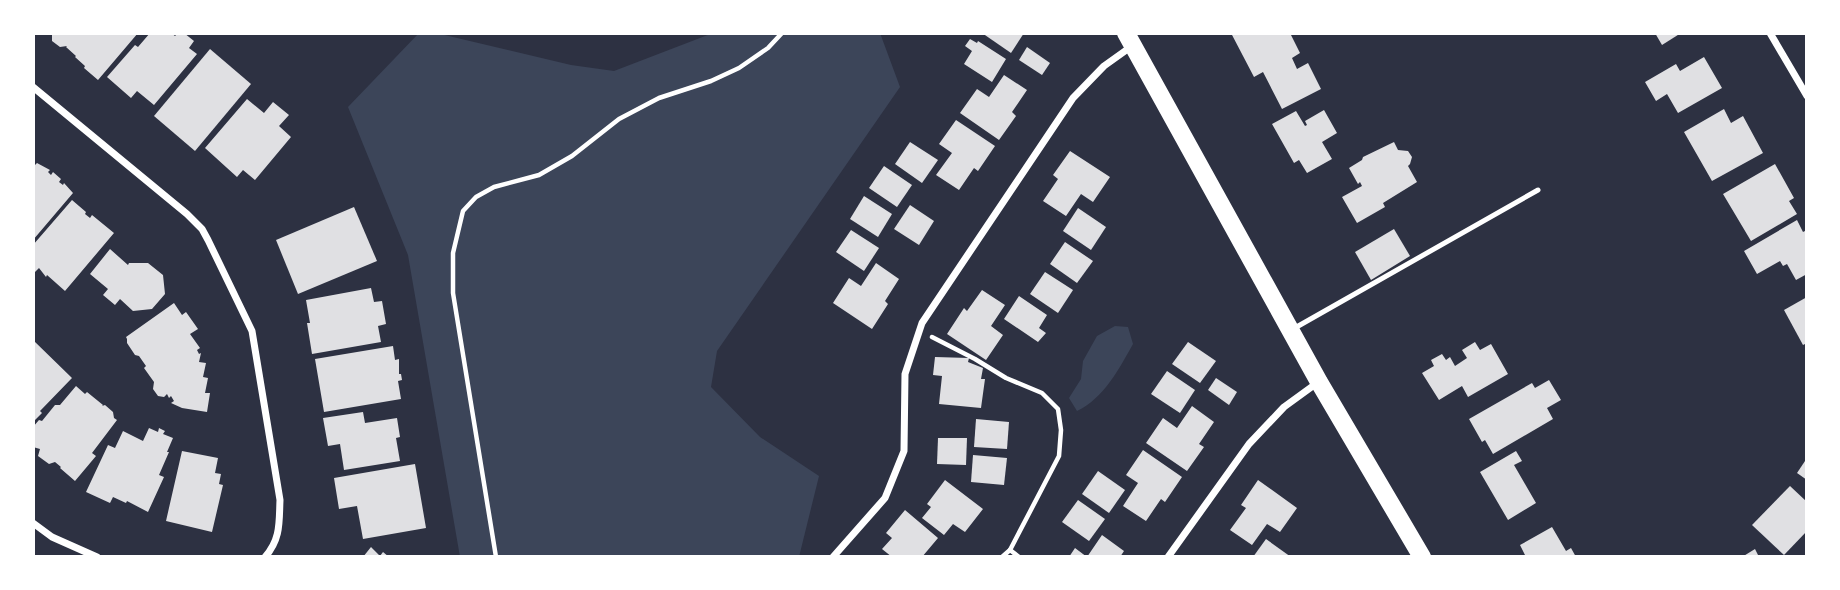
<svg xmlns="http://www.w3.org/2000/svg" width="1840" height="590" viewBox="0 0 1840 590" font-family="'Fira Sans Condensed',sans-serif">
<rect width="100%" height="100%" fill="#2d3142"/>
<!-- green -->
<g fill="#3c4559">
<polygon points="419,33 436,33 571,65 614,71 713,33 880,33 900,87 717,351 711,387 760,437 819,476 799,557 460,557 408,255 348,107"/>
<path d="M1115,326L1128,327L1133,344C1119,369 1104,398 1077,411L1069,398L1081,379L1083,361L1097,336Z"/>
</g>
<!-- building -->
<g fill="#e0e0e3">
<polygon points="52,33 138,33 98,80 84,68 85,66 75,57 76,56 66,47 67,46 60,47 52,41"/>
<polygon points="150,33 171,33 175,36 178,33 184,33 194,41 189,48 197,54 154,105 137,91 131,98 107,77 135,45 138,47"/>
<polygon points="982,33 1024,33 1011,53"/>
<polygon points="1231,33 1290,33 1300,53 1292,58 1297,69 1308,63 1321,89 1282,109 1263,72 1254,77"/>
<polygon points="1655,33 1681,33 1662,45"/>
<polygon points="970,39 977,43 978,41 1006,59 992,82 964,64 972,51 965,46"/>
<polygon points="1027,47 1050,63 1042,75 1019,60"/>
<polygon points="210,49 251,84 195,151 154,116"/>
<polygon points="1704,57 1722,88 1678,113 1667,94 1656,101 1645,82 1676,64 1680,71"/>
<polygon points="1004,75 1027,90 1012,112 1016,116 999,140 960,113 977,89 989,97"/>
<polygon points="247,99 264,113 273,102 289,115 279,126 291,137 255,180 243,170 237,177 205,148"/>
<polygon points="1724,109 1731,123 1743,116 1763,153 1712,181 1684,132"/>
<polygon points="1324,110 1337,133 1322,142 1332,159 1307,173 1299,160 1294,163 1272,124 1296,111 1305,126 1307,125 1305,121"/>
<polygon points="956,120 995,146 978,171 974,168 959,190 936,175 952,153 939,144"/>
<polygon points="910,142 938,160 922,183 895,164"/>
<polygon points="1394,142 1398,150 1408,151 1412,157 1410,164 1408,166 1417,182 1383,203 1385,207 1357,223 1342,197 1362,186 1360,182 1358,184 1349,168 1362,160 1363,157"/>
<polygon points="1070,151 1110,177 1093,202 1081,194 1066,216 1043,201 1058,179 1053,175"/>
<polygon points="37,163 50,170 48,172 51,175 53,172 61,179 59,182 63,185 64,183 73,193 33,240 33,167"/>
<polygon points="1775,164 1794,198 1789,201 1797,214 1751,241 1723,194"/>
<polygon points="884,166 912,185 897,207 869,188"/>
<polygon points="864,196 892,214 878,237 850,219"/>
<polygon points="72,200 86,212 85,214 90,218 92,215 114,233 65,291 47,275 46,277 39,268 35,272 33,271 33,245"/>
<polygon points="910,205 934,221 919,245 894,229"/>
<polygon points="354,207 377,261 298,294 276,240"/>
<polygon points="1078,208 1106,227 1091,250 1063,231"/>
<polygon points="1797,220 1803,232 1807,230 1807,274 1796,280 1787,264 1783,266 1780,261 1757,274 1744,251"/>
<polygon points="1394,229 1410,256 1371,280 1355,252"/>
<polygon points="851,230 879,248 864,271 836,252"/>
<polygon points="1065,242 1093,261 1077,283 1050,264"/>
<polygon points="110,249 128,265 129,263 148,263 163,275 165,294 152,309 133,311 120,299 115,305 103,295 108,289 90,274"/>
<polygon points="876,263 899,279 885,301 888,304 872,329 833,303 849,278 861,286"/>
<polygon points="1045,272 1073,290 1058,313 1030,294"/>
<polygon points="371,288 374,302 382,301 386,324 378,326 381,342 312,354 307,323 310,323 306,300"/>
<polygon points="982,290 1005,305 991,326 1003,335 986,360 947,334 964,308 967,311"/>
<polygon points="1019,296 1047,315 1039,328 1046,333 1038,342 1004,319"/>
<polygon points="1807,297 1807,343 1803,345 1784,310"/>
<polygon points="174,303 182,315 186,312 198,329 190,334 200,348 197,350 199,354 201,353 199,362 206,363 203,377 208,378 205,393 210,393 207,412 182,408 171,403 174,401 171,396 169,398 167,394 164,397 158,396 153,389 154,382 144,368 146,366 139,356 135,355 127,343 127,339 126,337"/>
<polygon points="33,340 72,378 40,411 42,413 33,422"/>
<polygon points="1188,342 1216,361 1200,383 1172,364"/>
<polygon points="1475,342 1480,350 1491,344 1508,374 1468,397 1462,386 1439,400 1422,373 1434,366 1431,360 1442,354 1446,360 1450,357 1455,366 1467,358 1462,350"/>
<polygon points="393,346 395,360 399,359 399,374 401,374 402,380 398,381 401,399 324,412 315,359"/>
<polygon points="935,357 969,358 968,362 983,368 981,379 985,379 981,408 939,404 942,376 933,375"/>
<polygon points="1167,371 1195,390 1180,413 1151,394"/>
<polygon points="1216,378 1237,392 1229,405 1208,390"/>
<polygon points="1549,380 1561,400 1547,408 1553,419 1493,454 1485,440 1482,442 1469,419 1532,383 1535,388"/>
<polygon points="76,386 85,394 87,392 103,405 102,406 105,405 113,412 114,418 117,420 92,453 96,456 75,481 60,468 61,467 55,462 49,464 38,456 40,449 33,447 33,427 39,420 42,421 55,405 60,405"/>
<polygon points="1192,406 1214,422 1199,444 1204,447 1187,471 1146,443 1163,418 1177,428"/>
<polygon points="363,412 365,423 397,418 400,437 396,438 400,461 344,470 340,444 328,446 323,418"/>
<polygon points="976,419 1009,422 1007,449 974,447"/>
<polygon points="149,428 158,432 159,428 165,431 163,434 173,438 167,452 169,452 159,475 164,477 148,512 127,501 126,503 113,497 110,503 86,492 108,445 115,448 123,431 143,441"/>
<polygon points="938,438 967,438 966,465 937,464"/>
<polygon points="1143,450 1182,477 1165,502 1161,499 1146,521 1123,506 1138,483 1126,475"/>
<polygon points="182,451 218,458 215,473 221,474 219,484 223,485 212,532 166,521"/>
<polygon points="1516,451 1522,461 1514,465 1536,503 1508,520 1480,472"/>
<polygon points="973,455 1007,458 1004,485 971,482"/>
<polygon points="1807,458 1807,480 1797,473"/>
<polygon points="415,464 426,528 363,539 357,506 339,509 334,478"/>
<polygon points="1098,471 1125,490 1109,513 1082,494"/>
<polygon points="945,480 983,509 965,532 953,524 944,535 922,518 931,507 927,504"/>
<polygon points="1258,480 1297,508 1280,532 1267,524 1252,545 1230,530 1246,508 1241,505"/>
<polygon points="1790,486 1807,502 1807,531 1784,555 1752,525"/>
<polygon points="1078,500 1105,519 1089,541 1062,522"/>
<polygon points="905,510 938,538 922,557 913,555 911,557 892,557 882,549 892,538 886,533"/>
<polygon points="1552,527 1566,551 1571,548 1576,557 1526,557 1520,545"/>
<polygon points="1102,535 1124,551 1120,557 1069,557 1075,548 1087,557"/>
<polygon points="1266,539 1291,557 1253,557"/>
<polygon points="371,547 380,556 383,552 389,557 363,557"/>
<polygon points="1755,549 1759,557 1742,557"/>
</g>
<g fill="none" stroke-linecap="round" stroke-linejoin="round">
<!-- path -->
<g stroke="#fff" stroke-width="4.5">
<polyline points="932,337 975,359 1006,378 1042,393 1058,409 1061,430 1059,456 1010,550 1002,557"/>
<polyline points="1010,550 1019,557"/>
<polyline points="496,557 453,293 453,253 463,211 476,197 494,187 539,175 572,156 619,119 659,98 711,81 739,68 768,48 782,33"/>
</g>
<!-- service -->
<polyline stroke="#fff" stroke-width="5" points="1293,329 1538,190"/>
<!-- minor -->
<g stroke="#fff" stroke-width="7">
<polyline points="1770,33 1807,96"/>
<path d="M33,87L187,214L202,229L208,240L252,331L280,500C279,522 281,539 265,557"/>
<polyline points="33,523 52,537 97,557"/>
<polyline points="833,557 885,498 904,451 905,374 922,323 1073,98 1104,66 1132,46"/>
<polyline points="1168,557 1249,444 1284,407 1317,383"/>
</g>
<!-- primary -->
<polyline stroke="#fff" stroke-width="18" points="1126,33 1319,382 1422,557"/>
</g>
<!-- border -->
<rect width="1840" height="590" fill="none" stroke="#ffffff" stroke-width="70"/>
</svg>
